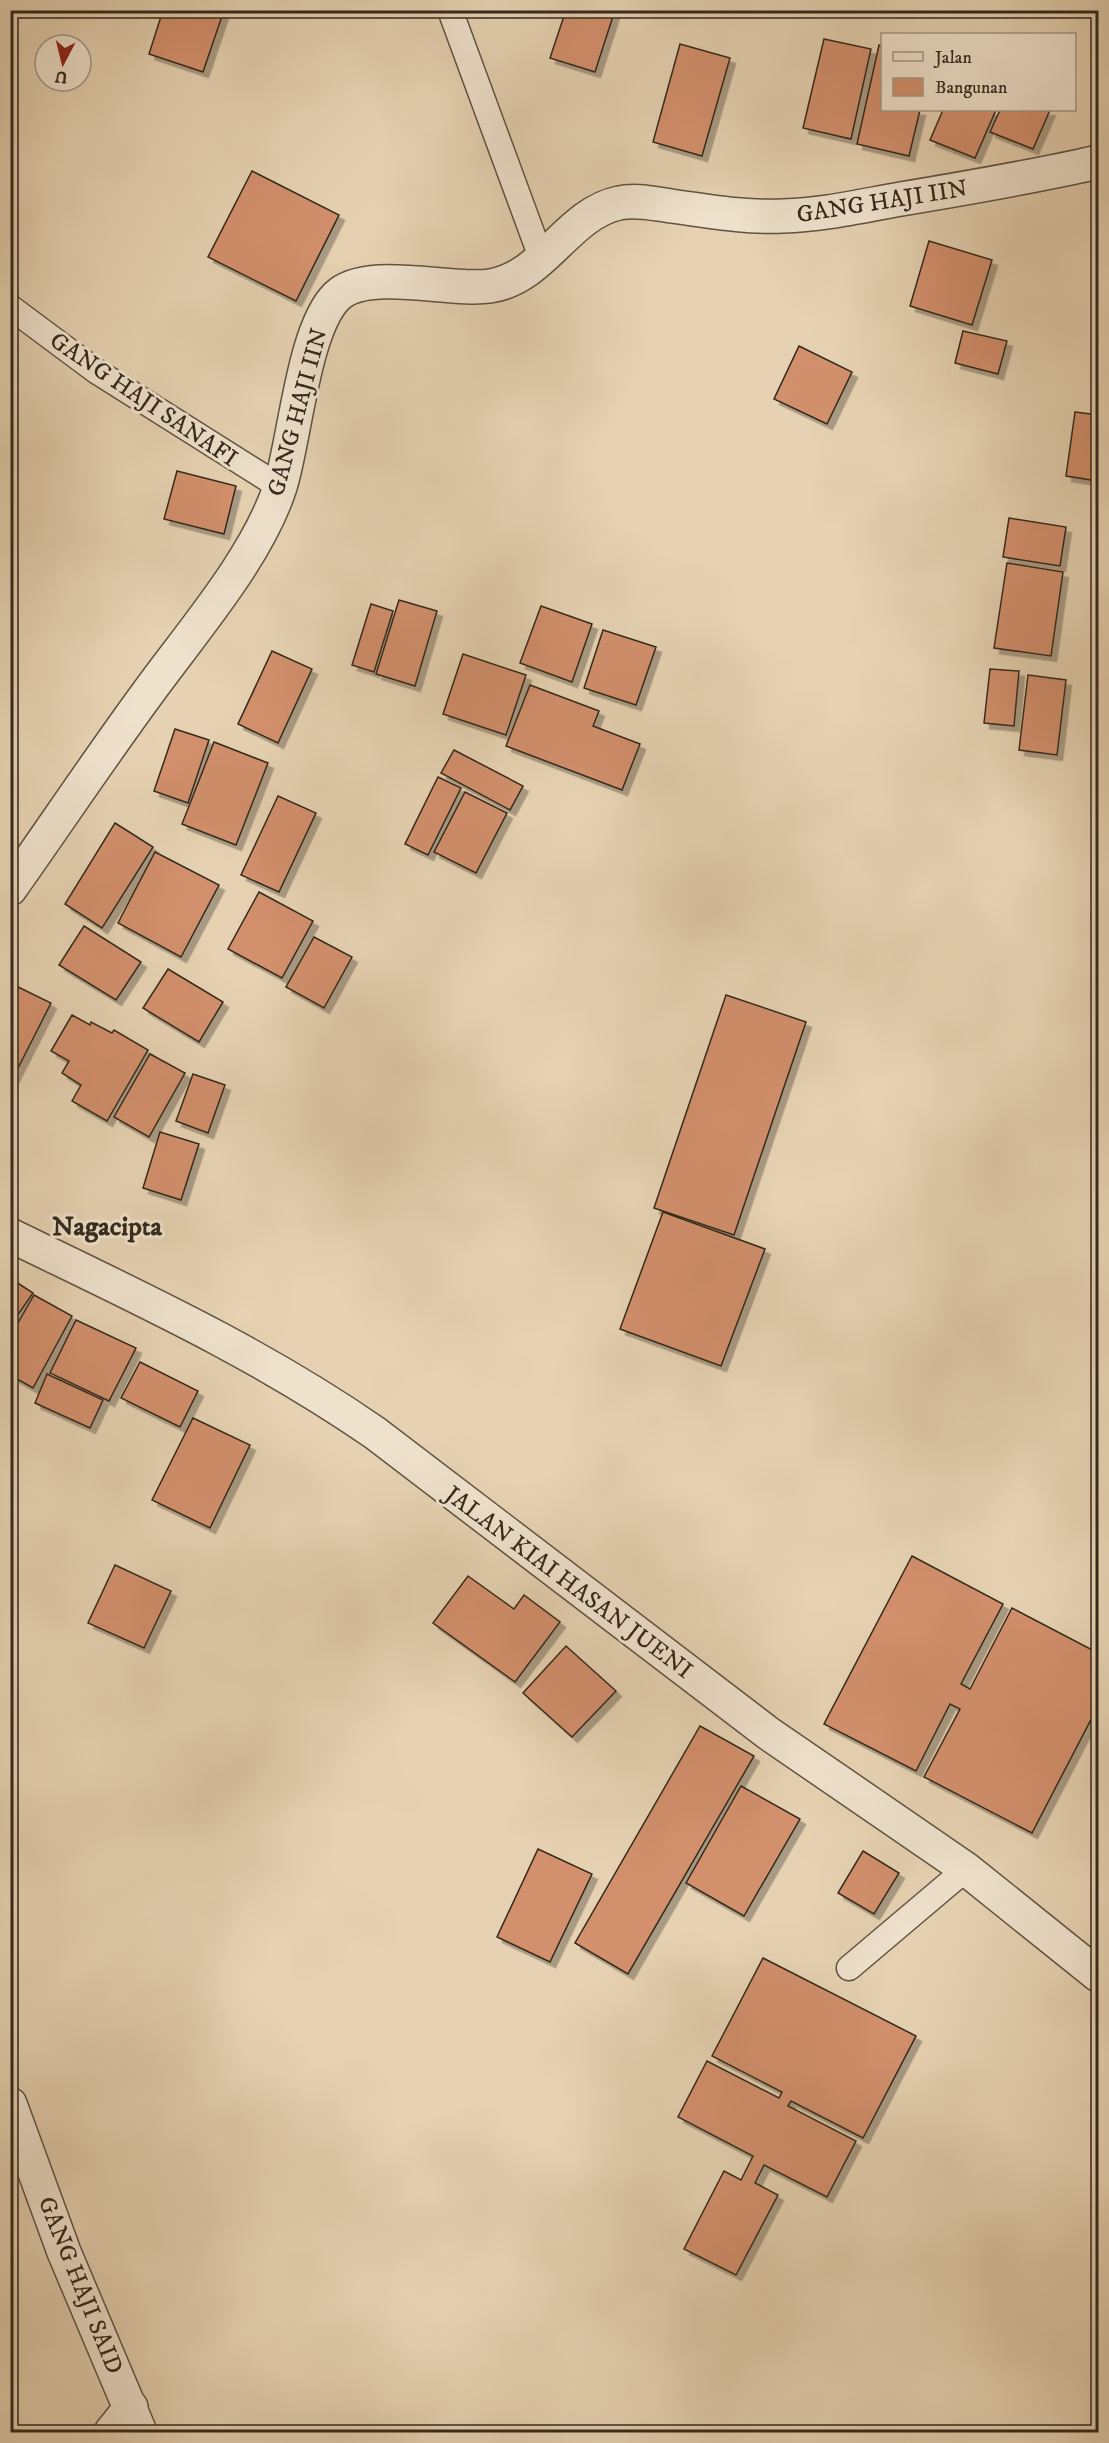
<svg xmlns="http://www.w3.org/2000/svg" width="1109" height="2443" viewBox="0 0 1109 2443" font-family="'IM FELL DW Pica',serif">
<defs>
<filter id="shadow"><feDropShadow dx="5.5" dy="5.5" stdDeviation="0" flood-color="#0004"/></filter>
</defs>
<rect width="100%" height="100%" fill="#e6d2b2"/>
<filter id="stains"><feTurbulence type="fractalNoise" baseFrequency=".00333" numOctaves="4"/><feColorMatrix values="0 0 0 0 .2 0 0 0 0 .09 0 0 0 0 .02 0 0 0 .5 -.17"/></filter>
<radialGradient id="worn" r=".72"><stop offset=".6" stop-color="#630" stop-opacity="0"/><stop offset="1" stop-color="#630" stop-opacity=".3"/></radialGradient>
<!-- building -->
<g fill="#d3906d" stroke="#33291c" stroke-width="1.5" filter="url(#shadow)">
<polygon points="163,10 224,10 203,72 149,54"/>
<polygon points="566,10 615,10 595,72 550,58"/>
<polygon points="824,39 871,49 851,139 803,128"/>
<polygon points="680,44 730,58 702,156 653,142"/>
<polygon points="879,45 882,46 882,110 920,110 909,156 857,144"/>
<polygon points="943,110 996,110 975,158 930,140"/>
<polygon points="1000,110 1050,110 1033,149 990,132"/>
<polygon points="252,171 339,215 296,301 208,257"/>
<polygon points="929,241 992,260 972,325 910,306"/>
<polygon points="963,331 1007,341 998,374 955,363"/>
<polygon points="799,346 852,372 827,424 774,399"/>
<polygon points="1075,412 1098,415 1098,481 1066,476"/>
<polygon points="177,471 236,486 224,534 164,519"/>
<polygon points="1009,518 1066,527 1060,566 1003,557"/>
<polygon points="1007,563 1063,572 1051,656 994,648"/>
<polygon points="399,600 437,611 415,686 376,674"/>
<polygon points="371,604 393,611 374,672 352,665"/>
<polygon points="541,606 592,624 572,682 520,663"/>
<polygon points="603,630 656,647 636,705 584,688"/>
<polygon points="272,651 312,669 278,743 238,724"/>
<polygon points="463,654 526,675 506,735 443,714"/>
<polygon points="990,669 1019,671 1014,726 984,723"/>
<polygon points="1028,675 1066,680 1057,755 1019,750"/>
<polygon points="530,685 599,711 593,726 640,744 622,790 506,746"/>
<polygon points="175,729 209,740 188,803 154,791"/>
<polygon points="214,742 268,763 236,845 182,824"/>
<polygon points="454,750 523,786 510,810 441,773"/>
<polygon points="438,777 461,788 428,855 405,844"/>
<polygon points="465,792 507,813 476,873 434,852"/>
<polygon points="278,796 316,813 279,892 241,875"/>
<polygon points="115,823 153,847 102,928 65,904"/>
<polygon points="155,852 219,885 181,957 118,923"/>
<polygon points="1098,885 1098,917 1091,915"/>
<polygon points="259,892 313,921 282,978 228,949"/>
<polygon points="84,926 141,962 116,1000 59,965"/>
<polygon points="314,937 352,957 324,1008 286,987"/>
<polygon points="168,969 223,1002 199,1042 143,1008"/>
<polygon points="10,983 51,1003 10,1084"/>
<polygon points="726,995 806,1022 734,1235 654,1208"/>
<polygon points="72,1015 90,1025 91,1022 112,1033 114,1030 148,1050 107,1121 72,1101 81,1085 62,1073 69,1061 51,1051"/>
<polygon points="150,1054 185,1073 149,1137 114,1117"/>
<polygon points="193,1074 225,1085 208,1133 176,1121"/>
<polygon points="160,1132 199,1144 181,1200 143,1188"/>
<polygon points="663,1212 765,1249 721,1366 620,1329"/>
<polygon points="10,1278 33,1293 10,1326"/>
<polygon points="34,1295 72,1316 33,1388 10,1375 10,1337"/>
<polygon points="76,1320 136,1348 109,1401 50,1373"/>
<polygon points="140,1362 198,1391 180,1427 121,1398"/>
<polygon points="47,1374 103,1400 90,1428 35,1403"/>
<polygon points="193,1418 250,1445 210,1528 152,1500"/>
<polygon points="912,1556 1003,1604 961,1684 970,1689 1012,1608 1098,1653 1098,1706 1032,1833 924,1777 960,1709 950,1704 916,1771 824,1724"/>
<polygon points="115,1565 171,1591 144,1648 88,1623"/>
<polygon points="468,1576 514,1609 524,1595 560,1622 515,1682 433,1623"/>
<polygon points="566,1646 616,1691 572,1737 523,1693"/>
<polygon points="700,1726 754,1756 628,1974 575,1943"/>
<polygon points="741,1786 800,1819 744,1916 686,1883"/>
<polygon points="538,1849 592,1874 550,1962 497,1937"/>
<polygon points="863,1851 899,1873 874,1914 838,1893"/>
<polygon points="763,1958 916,2036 863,2138 791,2101 788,2106 856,2141 827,2197 764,2165 755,2183 778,2195 736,2275 684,2249 724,2171 741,2180 753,2156 678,2117 707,2061 779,2098 782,2092 712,2056"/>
</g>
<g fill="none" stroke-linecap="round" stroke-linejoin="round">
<!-- service casing -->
<g stroke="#605342" stroke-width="27">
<g id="service">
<polyline points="450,10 542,260"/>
<polyline points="10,307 96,371 280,487"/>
<polyline points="849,1968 966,1869"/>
</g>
</g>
<!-- minor casing -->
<g stroke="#605342" stroke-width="36">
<g id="minor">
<path d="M10,889C56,824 100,758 147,694C191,633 257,558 280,487C295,440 303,329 337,296C367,267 450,292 490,286C544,278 567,214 619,203C636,199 655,204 671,206C708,211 746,218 783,216C823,215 861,206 901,199C967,188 1033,177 1098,162"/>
<polyline points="10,2104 64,2252 140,2432"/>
<polyline points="111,2432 131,2407"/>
</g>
</g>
<!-- tertiary casing -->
<g stroke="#605342" stroke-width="36">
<path id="tertiary" d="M10,1235C137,1297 258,1352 375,1433L768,1733L966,1869L1098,1975"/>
</g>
<!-- service -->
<use href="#service" stroke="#efe2cd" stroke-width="24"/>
<!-- minor -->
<use href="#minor" stroke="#efe2cd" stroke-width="33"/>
<!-- tertiary -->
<use href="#tertiary" stroke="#efe2cd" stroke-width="33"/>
</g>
<g text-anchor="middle" stroke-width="6" stroke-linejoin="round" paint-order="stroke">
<!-- street labels -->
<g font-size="24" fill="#33291c" stroke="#efe2cd">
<text transform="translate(882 201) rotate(-9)" y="8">GANG HAJI IIN</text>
<text transform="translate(144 399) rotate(34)" y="8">GANG HAJI SANAFI</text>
<text transform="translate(297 412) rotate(-75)" y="8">GANG HAJI IIN</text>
<text transform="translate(569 1582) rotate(37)" y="8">JALAN KIAI HASAN JUENI</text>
<text transform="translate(81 2285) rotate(68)" y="8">GANG HAJI SAID</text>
</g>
<!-- quarter labels -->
<g font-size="27" font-weight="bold" fill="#33291c" stroke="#efe2cd">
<text x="107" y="1235">Nagacipta</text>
</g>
</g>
<!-- margin -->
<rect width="1109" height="2443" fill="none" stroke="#e6d2b2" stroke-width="36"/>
<rect x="12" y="12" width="1085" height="2419" fill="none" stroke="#33291c" stroke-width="3"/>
<rect x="18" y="18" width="1073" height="2407" fill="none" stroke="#33291c" stroke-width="1.5"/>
<!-- legend -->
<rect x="881" y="33" width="195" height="78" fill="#efe2cd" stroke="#a49886" stroke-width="1.5"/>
<rect x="893" y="52" width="30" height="9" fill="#efe2cd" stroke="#a49886" stroke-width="1.5"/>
<text x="935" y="63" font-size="18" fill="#33291c">Jalan</text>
<rect x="893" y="78" width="30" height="18" fill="#d3906d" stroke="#a49886" stroke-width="1.5"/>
<text x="935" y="93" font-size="18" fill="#33291c">Bangunan</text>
<!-- north arrow -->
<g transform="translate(63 63) rotate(187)"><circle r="28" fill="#efe2cd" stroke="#a49886" stroke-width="1.5"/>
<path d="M0-4.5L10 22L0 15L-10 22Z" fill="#8f2418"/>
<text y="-9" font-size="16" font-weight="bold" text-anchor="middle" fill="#33291c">U</text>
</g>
<rect width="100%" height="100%" filter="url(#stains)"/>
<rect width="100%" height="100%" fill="url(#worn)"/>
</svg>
